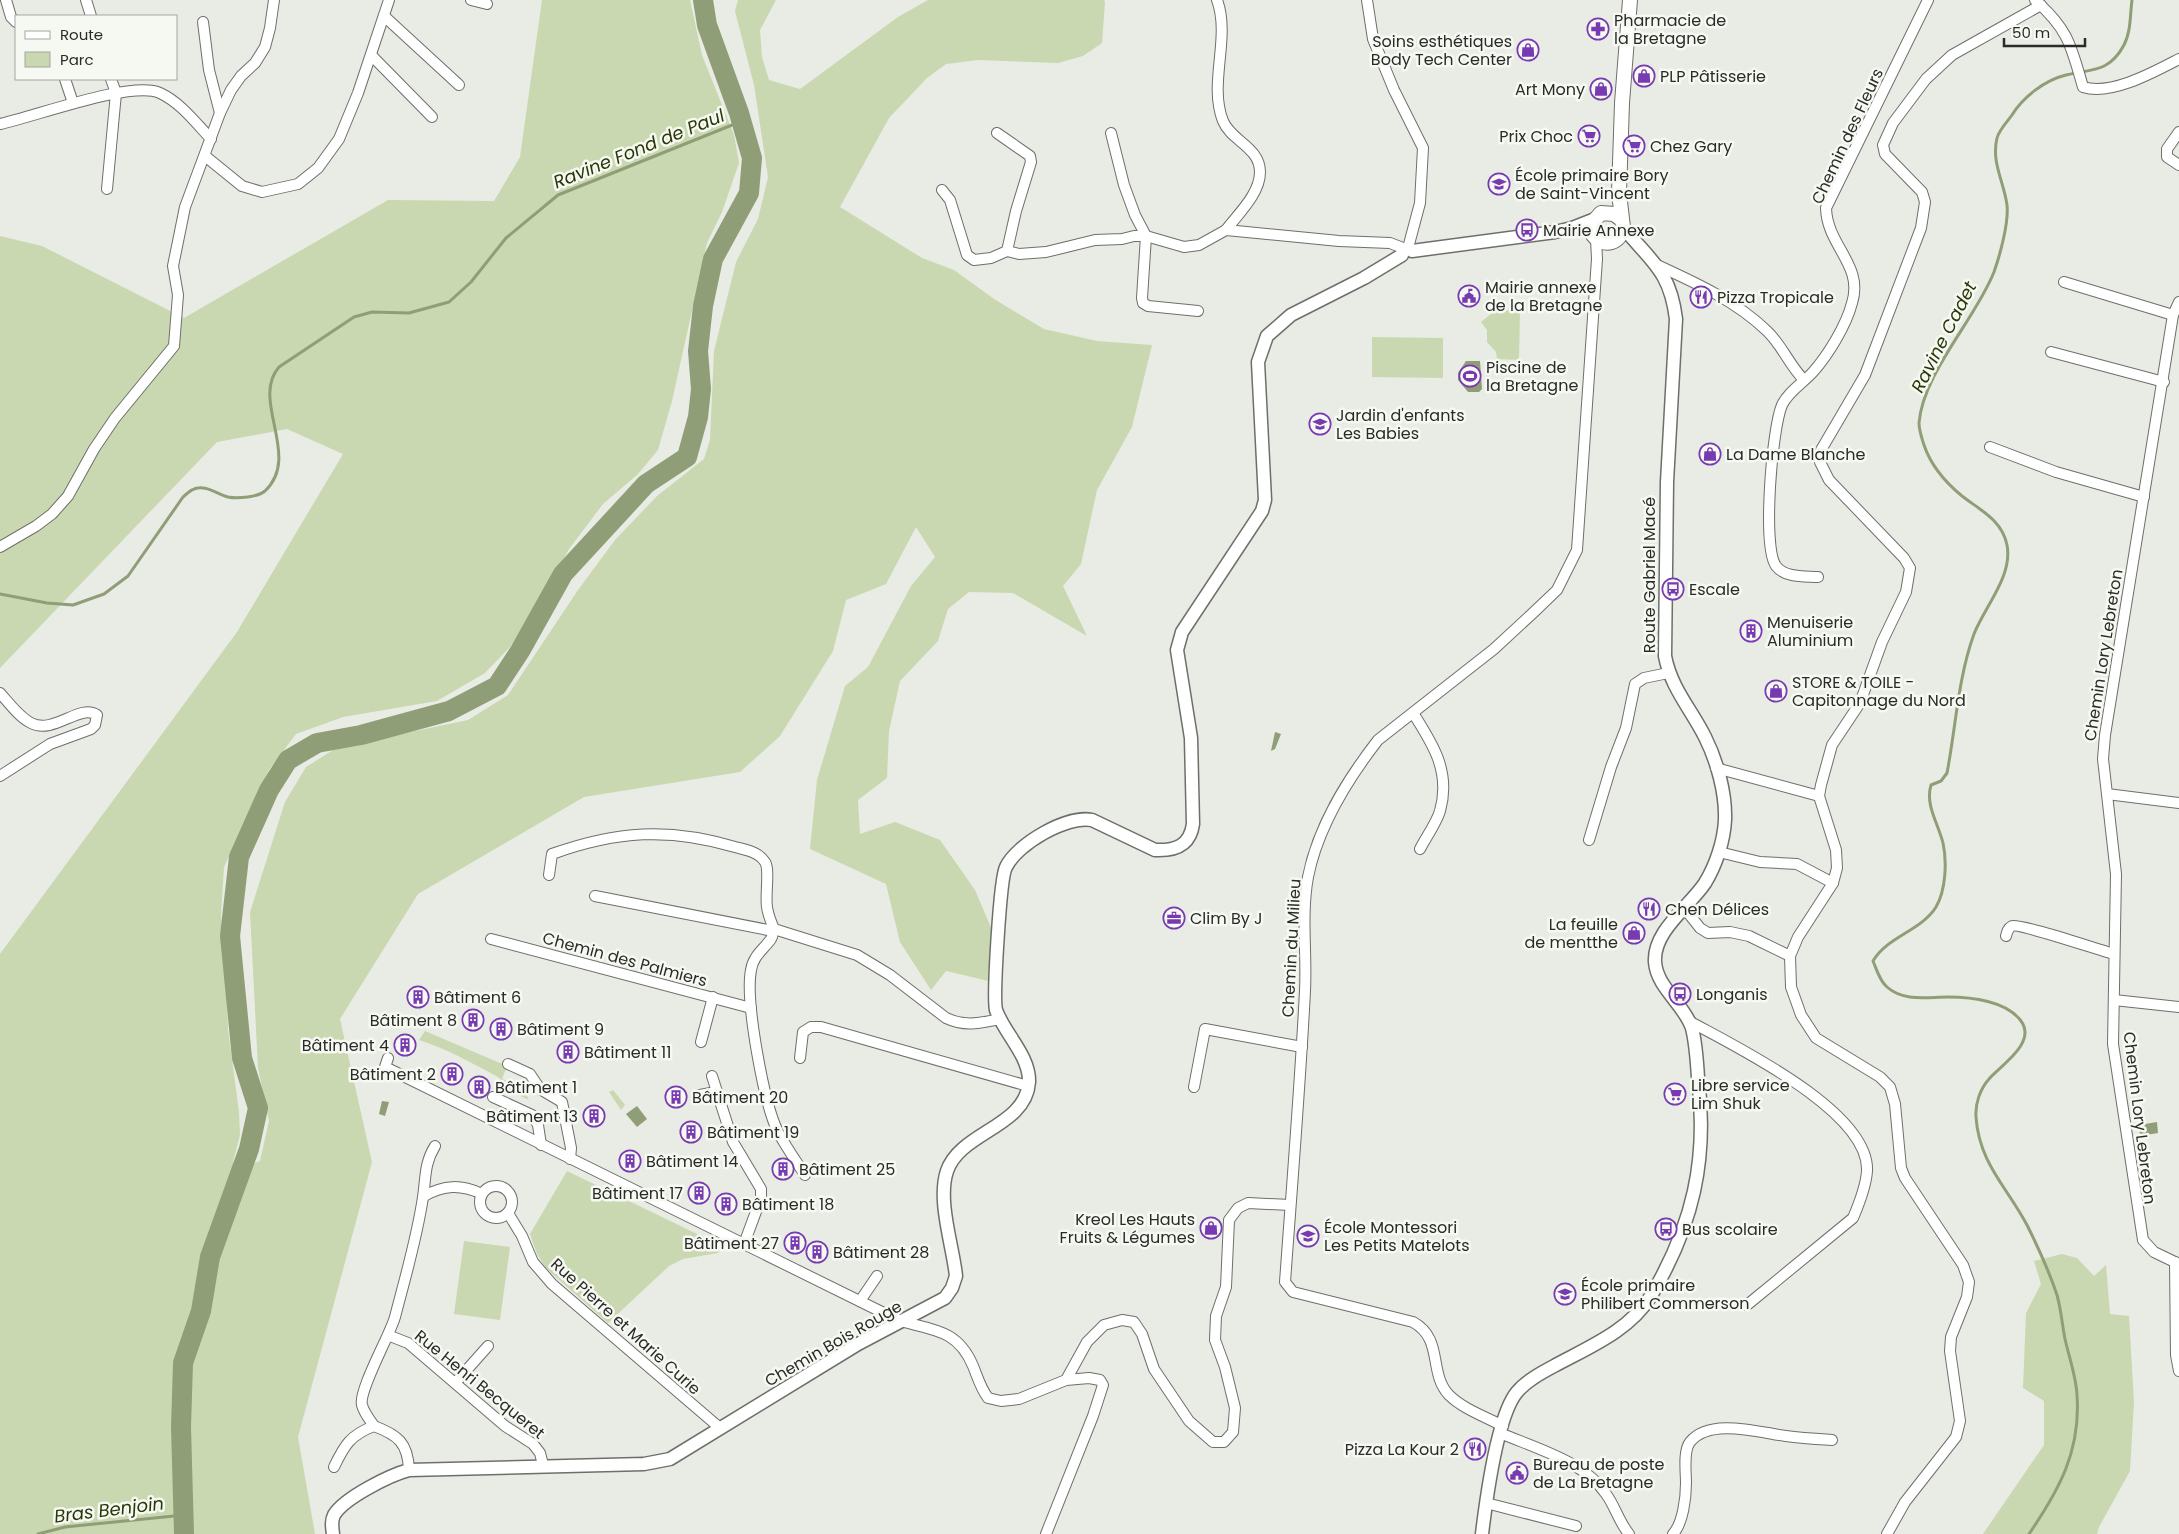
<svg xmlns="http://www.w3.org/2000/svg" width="2179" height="1534" viewBox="0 0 2179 1534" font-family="Poppins,sans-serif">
<rect width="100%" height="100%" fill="#e9ebe5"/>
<!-- green -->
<g fill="#c9d8b0">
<polygon points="542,0 690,0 702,55 734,135 739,163 722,212 707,243 672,401 658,450 638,474 603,504 569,549 537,609 510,647 485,673 437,701 343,717 296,734 269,770 224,867 221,916 226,968 228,1029 239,1112 240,1135 233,1162 242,1168 260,1161 269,1121 258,1068 250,912 285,802 306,767 338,747 468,720 508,695 578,590 615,540 657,496 704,459 710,440 714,351 736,262 758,219 768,177 754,85 735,11 738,0 776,0 760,30 762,57 769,80 800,89 898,17 928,0 1104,0 1105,2 1102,43 1083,56 1058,63 978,60 946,64 927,78 889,118 840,207 922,258 954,270 994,299 1044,329 1097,341 1152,345 1132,427 1097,490 1081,564 1063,586 1087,636 1013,593 969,592 948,609 938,641 900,681 889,731 887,778 858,800 860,834 895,822 940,840 975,890 993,932 993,982 946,971 931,990 900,942 886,884 810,849 817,780 845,686 868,667 911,586 935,557 916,527 886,584 846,600 833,651 780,736 740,772 584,797 418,894 340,1019 372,1162 298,1437 315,1534 0,1534 0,954 237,632 343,454 287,429 217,442 0,668 0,236 42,246 184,318 388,200 494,201 520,157"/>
<polygon points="1496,310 1520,310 1519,360 1497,359 1496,352 1487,342 1487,330 1481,322"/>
<polygon points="1372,337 1443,338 1443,378 1372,377"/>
<path d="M425,1031L507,1066L502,1079L522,1086L529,1100L497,1085L500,1078C475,1065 448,1049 419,1040Z"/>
<polygon points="613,1090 625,1105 621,1110 609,1092"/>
<polygon points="567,1171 722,1246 718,1253 683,1259 669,1266 608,1323 546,1268 537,1254 530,1234"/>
<polygon points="464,1241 510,1247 500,1320 454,1314"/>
<polygon points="2062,1254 2077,1258 2094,1276 2106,1265 2110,1314 2129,1316 2134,1402 2130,1471 2099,1527 2097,1534 1983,1534 2044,1445 2044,1401 2023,1388 2026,1313 2041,1284 2034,1261"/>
</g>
<!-- water -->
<g fill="#8f9e76">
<polygon points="1466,361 1480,361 1482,389 1479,392 1468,392 1458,380 1458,373"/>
<polygon points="1275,732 1281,734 1275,749 1271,751"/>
<polygon points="382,1101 389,1102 385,1116 379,1114"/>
<polygon points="637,1106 647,1119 637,1127 626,1114"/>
<polygon points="2157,1122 2158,1133 2140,1136 2139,1125"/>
</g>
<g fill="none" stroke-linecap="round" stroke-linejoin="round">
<!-- stream -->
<g stroke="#8f9e76" stroke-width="3">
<path d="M0,594L47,603L73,605L104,594L128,576L183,497C186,495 189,491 192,490C204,483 217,494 228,497C238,499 258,497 265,491C302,456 250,400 279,367L354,317L372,312L409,313L449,302L471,282L506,238L558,195L742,121"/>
<polyline points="38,1534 65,1527 184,1515"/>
<path d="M2029,1534C2059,1490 2081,1451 2077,1395C2076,1376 2069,1357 2065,1339C2062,1324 2061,1309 2057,1295C2049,1271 2038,1247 2027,1225C2007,1187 1979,1163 1976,1117C1975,1104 1980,1089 1989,1079C2001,1065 2037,1043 2021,1021C2007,1001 1971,997 1948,997C1927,997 1904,1002 1887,987C1879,980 1877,970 1873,961C1888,936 1921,931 1936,907C1946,890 1947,861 1943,843C1938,823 1925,805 1931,785L1941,781L1947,773C1956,726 1958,678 1974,634C1985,606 2013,576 2007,545C2002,520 1980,510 1962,496C1945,482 1931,466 1924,445C1922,439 1919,430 1919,423C1923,373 1975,320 1994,272C2000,255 2009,222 2007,205C2004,182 1991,162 1997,138C1999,130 2007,122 2012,115C2023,97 2045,80 2066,75C2091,69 2109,73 2124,45C2131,32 2130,15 2132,0"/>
</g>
<!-- river -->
<polyline stroke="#8f9e76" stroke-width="20" points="184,1534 181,1427 183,1363 201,1311 210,1257 249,1149 258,1108 242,1058 230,936 239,857 269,790 288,760 317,743 361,735 449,711 497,686 520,651 563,574 646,484 687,457 698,417 701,389 698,351 703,306 713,259 749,193 752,158 739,113 707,25 703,0"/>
<!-- minor casing -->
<g stroke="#6d706a" stroke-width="12">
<g id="minor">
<polyline points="6,0 11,17 16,22"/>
<polyline points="86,0 91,16"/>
<polyline points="471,0 487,4"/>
<path d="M1217,0C1231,38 1208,83 1223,121C1231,141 1260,147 1260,172C1260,194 1238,214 1226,230"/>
<polyline points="1367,0 1373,39 1394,90 1423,148 1420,203 1408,248"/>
<path d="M2035,0C2069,30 2071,46 2083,87C2111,96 2154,72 2179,59"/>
<polyline points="384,16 459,85"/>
<polyline points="203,22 209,70 220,113"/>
<polyline points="371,55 432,117"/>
<polyline points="65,79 73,103"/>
<path d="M0,124C34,117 131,80 160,93C181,103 195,122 211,139"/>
<polyline points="2179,132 2167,149 2167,157 2179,165"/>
<polyline points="997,133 1030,156 1031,162 1016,211 1007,251 1019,254 1046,252 1095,240 1122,239 1134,236 1146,236 1184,247 1199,245 1226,230 1339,241 1390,243 1403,248"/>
<polyline points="1111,133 1124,185 1135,215 1146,236 1142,298 1143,303 1148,306 1198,311"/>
<polyline points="205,156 242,186 262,192 298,184 318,168 339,139 358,93 389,0"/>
<polyline points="107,189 116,93 111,79"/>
<polyline points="942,190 950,200 967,255 974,260 991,258 1007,251"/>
<path d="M1657,265C1696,283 1736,301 1767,331C1782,345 1789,365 1804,380"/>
<polyline points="2064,282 2173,315"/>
<polyline points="2179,302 2173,315 2105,735 2103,759 2116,874 2113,1044 2143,1240 2154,1252 2179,1264"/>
<polyline points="2051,352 2164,382"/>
<polyline points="1990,447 2056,472 2144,497"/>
<polyline points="0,547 36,526 52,514 68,496 94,449 115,418 174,346 178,295 173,266 185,207 220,113 231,90 241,76 255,63 265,47 270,28 274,0"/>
<path d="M1818,577C1805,576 1785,578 1776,566C1762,547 1772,428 1782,405C1788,392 1803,383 1813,372C1828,355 1846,326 1852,303C1864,265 1827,246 1826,208L1928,0"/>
<path d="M0,693C9,703 19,717 31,723C54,735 80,703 97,715L95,725L91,729L50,744L0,776"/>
<path d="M1413,713C1433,744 1451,772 1440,811C1436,824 1426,837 1420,849"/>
<polyline points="1716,768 1819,796"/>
<polyline points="2107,794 2179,803"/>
<polyline points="1589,840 1611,767 1626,728 1635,684 1644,678 1668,673"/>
<polyline points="1719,852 1760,862 1797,864 1833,883"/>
<path d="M549,875L552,854C616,831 669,827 735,847C746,850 759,852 765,862C770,869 765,896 767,907C768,915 771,922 774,929"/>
<polyline points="595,896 773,931"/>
<polyline points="1685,909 1700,928 1708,933 1730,932 1749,936 1790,956"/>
<path d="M774,929C773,932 773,936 771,939C763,950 753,956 751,970C745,1001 764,1104 778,1132C786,1147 796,1161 805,1175"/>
<path d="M774,929L857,955L890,975L946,1018C965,1027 980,1023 1000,1019"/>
<path d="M2006,936C2007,932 2008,928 2012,926C2019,923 2099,950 2114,954"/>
<polyline points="491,939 751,1008"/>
<polyline points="2114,1000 2179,1007"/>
<path d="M1689,1021C1734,1046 1870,1111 1867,1171C1866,1186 1859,1204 1853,1218L1747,1305"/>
<polyline points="701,1042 713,997"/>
<path d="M388,1058L385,1067L900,1321C934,1330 958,1330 973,1366C978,1378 980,1387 988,1398L1001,1401L1019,1399L1066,1380L1087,1342L1104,1325L1122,1320L1134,1322L1142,1334L1154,1369L1189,1421L1213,1442H1224L1233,1432L1235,1408L1225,1367L1215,1340L1216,1316L1226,1287L1229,1220L1238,1208L1248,1203L1290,1205"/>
<polyline points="800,1058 803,1032 811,1027 821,1027 1028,1086"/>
<polyline points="508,1064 530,1074 540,1089 562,1102 571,1148 570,1159"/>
<polyline points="712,1076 733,1142 761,1189 761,1198 744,1244"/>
<polyline points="1194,1087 1205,1029 1302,1047"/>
<polyline points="700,1095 716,1092"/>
<polyline points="493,1097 532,1115 538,1125 541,1145"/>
<circle cx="496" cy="1202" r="16"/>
<path d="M424,1196C444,1185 460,1184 482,1194"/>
<polyline points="508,1213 522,1236 533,1262 552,1284 720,1428"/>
<polyline points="2175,1262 2176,1355 2179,1371"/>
<polyline points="860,1301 877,1276"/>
<polyline points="390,1336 408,1343 505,1426 533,1444 540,1453 543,1465"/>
<polyline points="456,1382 488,1346"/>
<path d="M1503,1426C1486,1417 1463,1409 1449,1395C1428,1373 1444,1339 1413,1322L1293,1292L1285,1282C1292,1185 1300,1088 1305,991C1307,953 1301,915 1308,877C1318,826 1347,780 1378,740L1494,649L1534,612L1557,590L1577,550L1597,259L1596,239"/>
<path d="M1500,1433C1535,1448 1584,1461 1606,1494C1615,1506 1619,1522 1629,1534"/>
<path d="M334,1467C344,1446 350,1435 374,1426"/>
<path d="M409,1470C408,1443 398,1435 374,1426C370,1420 364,1413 362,1405C358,1391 390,1335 395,1317C405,1278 417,1238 423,1197C426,1178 424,1164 435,1146"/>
<polyline points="1486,1503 1576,1526"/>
<polyline points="1046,1534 1093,1416 1103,1385 1100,1380 1089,1378 1066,1380"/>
<path d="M1673,1534C1683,1523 1686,1498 1686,1483C1686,1472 1683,1451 1690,1442C1710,1417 1761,1433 1786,1436C1801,1438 1817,1439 1832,1440"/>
<polyline points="1887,1534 1905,1502 1956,1437 1960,1421 1950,1351 1951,1337 1967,1297 1969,1282 1963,1265 1905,1178 1901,1168 1895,1104 1890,1087 1880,1077 1816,1038 1801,1015 1791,987 1790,956 1798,937 1833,883 1837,868 1836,850 1819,796 1821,785 1832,745 1860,703 1882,642 1906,592 1910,568 1904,558 1829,480 1820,462 1821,450 1865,375 1921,228 1925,202 1922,192 1885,154 1883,145 1893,123 1926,79 1952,55 2041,5"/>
</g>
</g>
<!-- tertiary casing -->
<g stroke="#6d706a" stroke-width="15">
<g id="tertiary">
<polyline points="1412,251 1555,232 1572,228 1595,219"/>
<path d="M333,1534C332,1527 331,1521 334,1515C344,1498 390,1475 409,1470L644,1464L670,1459L858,1344L945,1298L952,1288L956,1276C953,1246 937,1201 947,1171C960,1132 1026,1127 1029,1082C1030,1056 1004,1033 996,1010C993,997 1000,878 1006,867C1017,844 1067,815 1092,820L1155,850C1175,851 1190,846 1193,824L1191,738L1177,650L1182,632L1262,511L1265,500L1258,362L1267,336L1291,315L1364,278L1402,255"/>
<path d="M1482,1534C1486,1501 1497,1416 1517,1392C1526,1381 1541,1373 1554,1366C1589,1347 1629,1331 1651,1296C1693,1225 1708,1160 1698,1078C1697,1061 1696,1044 1692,1028C1684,1004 1657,988 1655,962C1653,931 1689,907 1705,883C1716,865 1724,841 1725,820C1726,793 1717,761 1705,737C1691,709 1671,688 1665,656L1667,482L1676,319C1670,270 1651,262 1623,227"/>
</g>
</g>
<!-- secondary casing -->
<g stroke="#6d706a" stroke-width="16">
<path id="secondary" d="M1622,220L1614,214L1601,213L1593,222V235C1603,248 1621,244 1623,227L1619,193L1622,103L1630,0"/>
</g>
<!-- minor -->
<use href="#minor" stroke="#fff" stroke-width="10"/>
<!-- tertiary -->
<use href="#tertiary" stroke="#fff" stroke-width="12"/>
<!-- secondary -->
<use href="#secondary" stroke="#fff" stroke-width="14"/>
</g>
<!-- icons -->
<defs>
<g id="pharmacy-ring" transform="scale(1.125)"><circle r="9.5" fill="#f6f8f2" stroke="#783ab0" stroke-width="1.5"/><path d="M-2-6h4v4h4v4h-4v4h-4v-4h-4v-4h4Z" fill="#783ab0"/></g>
<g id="shop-ring" transform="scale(1.125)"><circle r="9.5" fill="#f6f8f2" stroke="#783ab0" stroke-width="1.5"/><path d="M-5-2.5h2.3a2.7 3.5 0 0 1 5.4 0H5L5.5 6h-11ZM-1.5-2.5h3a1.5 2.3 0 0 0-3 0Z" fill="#783ab0"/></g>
<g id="supermarket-ring" transform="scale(1.125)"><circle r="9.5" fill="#f6f8f2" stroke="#783ab0" stroke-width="1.5"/><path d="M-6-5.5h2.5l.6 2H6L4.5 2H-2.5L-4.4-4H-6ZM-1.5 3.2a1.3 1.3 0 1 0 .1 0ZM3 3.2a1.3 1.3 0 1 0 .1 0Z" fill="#783ab0"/></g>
<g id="school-ring" transform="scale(1.125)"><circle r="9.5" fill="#f6f8f2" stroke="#783ab0" stroke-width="1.5"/><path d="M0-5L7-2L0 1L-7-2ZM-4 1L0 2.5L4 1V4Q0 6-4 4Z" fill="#783ab0"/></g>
<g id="bus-ring" transform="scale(1.125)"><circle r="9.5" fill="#f6f8f2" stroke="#783ab0" stroke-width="1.5"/><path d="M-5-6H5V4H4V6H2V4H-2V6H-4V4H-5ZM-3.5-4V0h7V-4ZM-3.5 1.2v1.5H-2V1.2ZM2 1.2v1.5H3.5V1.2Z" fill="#783ab0"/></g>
<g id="civic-ring" transform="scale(1.125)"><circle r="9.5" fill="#f6f8f2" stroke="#783ab0" stroke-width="1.5"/><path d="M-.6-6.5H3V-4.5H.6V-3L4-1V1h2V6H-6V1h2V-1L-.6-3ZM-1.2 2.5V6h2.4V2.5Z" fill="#783ab0"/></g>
<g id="restaurant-ring" transform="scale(1.125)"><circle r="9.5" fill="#f6f8f2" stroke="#783ab0" stroke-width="1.5"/><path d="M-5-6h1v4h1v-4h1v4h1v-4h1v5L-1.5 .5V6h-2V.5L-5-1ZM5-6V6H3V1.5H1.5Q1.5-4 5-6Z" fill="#783ab0"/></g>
<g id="stadium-ring" transform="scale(1.125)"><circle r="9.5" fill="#f6f8f2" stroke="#783ab0" stroke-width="1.5"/><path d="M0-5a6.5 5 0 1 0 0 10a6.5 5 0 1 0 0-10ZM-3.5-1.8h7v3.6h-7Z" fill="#783ab0"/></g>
<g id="building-ring" transform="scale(1.125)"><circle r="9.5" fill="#f6f8f2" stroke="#783ab0" stroke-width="1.5"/><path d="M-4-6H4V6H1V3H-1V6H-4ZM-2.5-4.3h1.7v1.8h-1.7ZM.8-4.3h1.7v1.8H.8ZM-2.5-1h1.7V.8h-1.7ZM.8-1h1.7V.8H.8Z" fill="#783ab0"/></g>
<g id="office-ring" transform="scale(1.125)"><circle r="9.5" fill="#f6f8f2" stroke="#783ab0" stroke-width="1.5"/><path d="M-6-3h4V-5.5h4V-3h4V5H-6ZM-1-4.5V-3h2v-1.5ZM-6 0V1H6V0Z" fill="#783ab0"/></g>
</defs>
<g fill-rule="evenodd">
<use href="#pharmacy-ring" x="1598" y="29"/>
<use href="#shop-ring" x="1528" y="50"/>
<use href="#shop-ring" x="1644" y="76"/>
<use href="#shop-ring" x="1601" y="89"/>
<use href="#supermarket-ring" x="1589" y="136"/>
<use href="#supermarket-ring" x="1634" y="146"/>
<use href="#school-ring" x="1499" y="184"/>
<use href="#bus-ring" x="1527" y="230"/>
<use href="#civic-ring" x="1469" y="296"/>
<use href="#restaurant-ring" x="1701" y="297"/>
<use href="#stadium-ring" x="1470" y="376"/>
<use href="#school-ring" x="1320" y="424"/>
<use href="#shop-ring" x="1710" y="454"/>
<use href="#bus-ring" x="1673" y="589"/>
<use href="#building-ring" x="1751" y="631"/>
<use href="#shop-ring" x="1776" y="691"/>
<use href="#restaurant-ring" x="1649" y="909"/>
<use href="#office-ring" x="1174" y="918"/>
<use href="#shop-ring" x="1634" y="933"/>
<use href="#bus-ring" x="1680" y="994"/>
<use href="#building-ring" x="418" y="997"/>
<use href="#building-ring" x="473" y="1020"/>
<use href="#building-ring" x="501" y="1029"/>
<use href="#building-ring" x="405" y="1045"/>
<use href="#building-ring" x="568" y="1052"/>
<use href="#building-ring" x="452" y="1074"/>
<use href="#building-ring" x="479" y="1087"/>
<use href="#supermarket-ring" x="1675" y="1094"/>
<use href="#building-ring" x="676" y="1097"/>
<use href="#building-ring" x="594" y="1116"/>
<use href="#building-ring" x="691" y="1132"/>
<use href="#building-ring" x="630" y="1161"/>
<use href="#building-ring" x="783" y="1169"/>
<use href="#building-ring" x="699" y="1193"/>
<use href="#building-ring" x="726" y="1204"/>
<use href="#shop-ring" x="1211" y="1228"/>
<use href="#bus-ring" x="1666" y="1229"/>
<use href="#school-ring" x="1308" y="1236"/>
<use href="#building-ring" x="795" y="1243"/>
<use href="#building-ring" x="817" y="1252"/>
<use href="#school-ring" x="1565" y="1294"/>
<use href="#restaurant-ring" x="1475" y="1449"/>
<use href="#civic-ring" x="1517" y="1473"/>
</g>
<g text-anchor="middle" stroke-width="5" stroke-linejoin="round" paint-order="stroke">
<!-- poi labels -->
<g font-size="16" fill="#2a2b29" stroke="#f6f8f2" text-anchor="start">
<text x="1614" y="26">Pharmacie de<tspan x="1614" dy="18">la Bretagne</tspan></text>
<text x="1512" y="47" text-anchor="end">Soins esthétiques<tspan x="1512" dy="18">Body Tech Center</tspan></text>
<text x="1660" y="82">PLP Pâtisserie</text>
<text x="1585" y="95" text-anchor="end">Art Mony</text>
<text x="1573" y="142" text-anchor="end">Prix Choc</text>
<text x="1650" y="152">Chez Gary</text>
<text x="1515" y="181">École primaire Bory<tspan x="1515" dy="18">de Saint-Vincent</tspan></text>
<text x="1543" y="236">Mairie Annexe</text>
<text x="1485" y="293">Mairie annexe<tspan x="1485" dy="18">de la Bretagne</tspan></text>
<text x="1717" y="303">Pizza Tropicale</text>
<text x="1486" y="373">Piscine de<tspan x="1486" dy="18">la Bretagne</tspan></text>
<text x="1336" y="421">Jardin d'enfants<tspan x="1336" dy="18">Les Babies</tspan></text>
<text x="1726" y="460">La Dame Blanche</text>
<text x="1689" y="595">Escale</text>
<text x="1767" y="628">Menuiserie<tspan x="1767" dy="18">Aluminium</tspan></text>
<text x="1792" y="688">STORE &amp; TOILE -<tspan x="1792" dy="18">Capitonnage du Nord</tspan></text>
<text x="1665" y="915">Chen Délices</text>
<text x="1190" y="924">Clim By J</text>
<text x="1618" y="930" text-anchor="end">La feuille<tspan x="1618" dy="18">de mentthe</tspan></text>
<text x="1696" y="1000">Longanis</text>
<text x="434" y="1003">Bâtiment 6</text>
<text x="457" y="1026" text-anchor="end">Bâtiment 8</text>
<text x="517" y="1035">Bâtiment 9</text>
<text x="389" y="1051" text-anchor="end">Bâtiment 4</text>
<text x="584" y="1058">Bâtiment 11</text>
<text x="436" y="1080" text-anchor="end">Bâtiment 2</text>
<text x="1691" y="1091">Libre service<tspan x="1691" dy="18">Lim Shuk</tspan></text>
<text x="495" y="1093">Bâtiment 1</text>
<text x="692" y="1103">Bâtiment 20</text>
<text x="578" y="1122" text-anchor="end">Bâtiment 13</text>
<text x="707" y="1138">Bâtiment 19</text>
<text x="646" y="1167">Bâtiment 14</text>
<text x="799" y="1175">Bâtiment 25</text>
<text x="683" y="1199" text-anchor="end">Bâtiment 17</text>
<text x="742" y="1210">Bâtiment 18</text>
<text x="1195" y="1225" text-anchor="end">Kreol Les Hauts<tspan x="1195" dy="18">Fruits &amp; Légumes</tspan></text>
<text x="1324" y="1233">École Montessori<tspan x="1324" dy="18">Les Petits Matelots</tspan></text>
<text x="1682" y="1235">Bus scolaire</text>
<text x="779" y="1249" text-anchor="end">Bâtiment 27</text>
<text x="833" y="1258">Bâtiment 28</text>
<text x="1581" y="1291">École primaire<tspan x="1581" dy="18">Philibert Commerson</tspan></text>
<text x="1459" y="1455" text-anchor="end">Pizza La Kour 2</text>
<text x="1533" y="1470">Bureau de poste<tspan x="1533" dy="18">de La Bretagne</tspan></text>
</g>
<!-- street labels -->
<g font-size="16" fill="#2a2b29" stroke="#f6f8f2">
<text transform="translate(1847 136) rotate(-65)" y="6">Chemin des Fleurs</text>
<text transform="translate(1649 575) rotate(-90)" y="6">Route Gabriel Macé</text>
<text transform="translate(2103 655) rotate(-81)" y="6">Chemin Lory Lebreton</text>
<text transform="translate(1291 948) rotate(-87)" y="6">Chemin du Milieu</text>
<text transform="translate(625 959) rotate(15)" y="6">Chemin des Palmiers</text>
<text transform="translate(2140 1118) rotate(83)" y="6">Chemin Lory Lebreton</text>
<text transform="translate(626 1326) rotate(42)" y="6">Rue Pierre et Marie Curie</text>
<text transform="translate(833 1343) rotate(-30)" y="6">Chemin Bois Rouge</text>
<text transform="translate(480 1384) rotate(39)" y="6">Rue Henri Becqueret</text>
</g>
<!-- water labels -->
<g font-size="18" font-style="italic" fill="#293707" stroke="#f6f8f2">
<text transform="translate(639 149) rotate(-22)" y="6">Ravine Fond de Paul</text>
<text transform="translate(1944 337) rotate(-63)" y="6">Ravine Cadet</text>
<text transform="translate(109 1510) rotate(-7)" y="6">Bras Benjoin</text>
</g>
</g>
<!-- legend -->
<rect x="15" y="15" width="162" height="65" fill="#f6f8f2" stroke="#a4a6a2"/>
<rect x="25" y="31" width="25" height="8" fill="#ffffff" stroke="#a4a6a2"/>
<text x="60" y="40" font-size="15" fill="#2a2b29">Route</text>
<rect x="25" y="52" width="25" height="15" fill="#c9d8b0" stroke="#a4a6a2"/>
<text x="60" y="65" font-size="15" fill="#2a2b29">Parc</text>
<!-- scale -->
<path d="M2004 38v8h81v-8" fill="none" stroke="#2a2b29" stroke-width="2.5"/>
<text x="2012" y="38" font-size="15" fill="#2a2b29" stroke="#f6f8f2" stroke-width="4" paint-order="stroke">50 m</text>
</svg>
